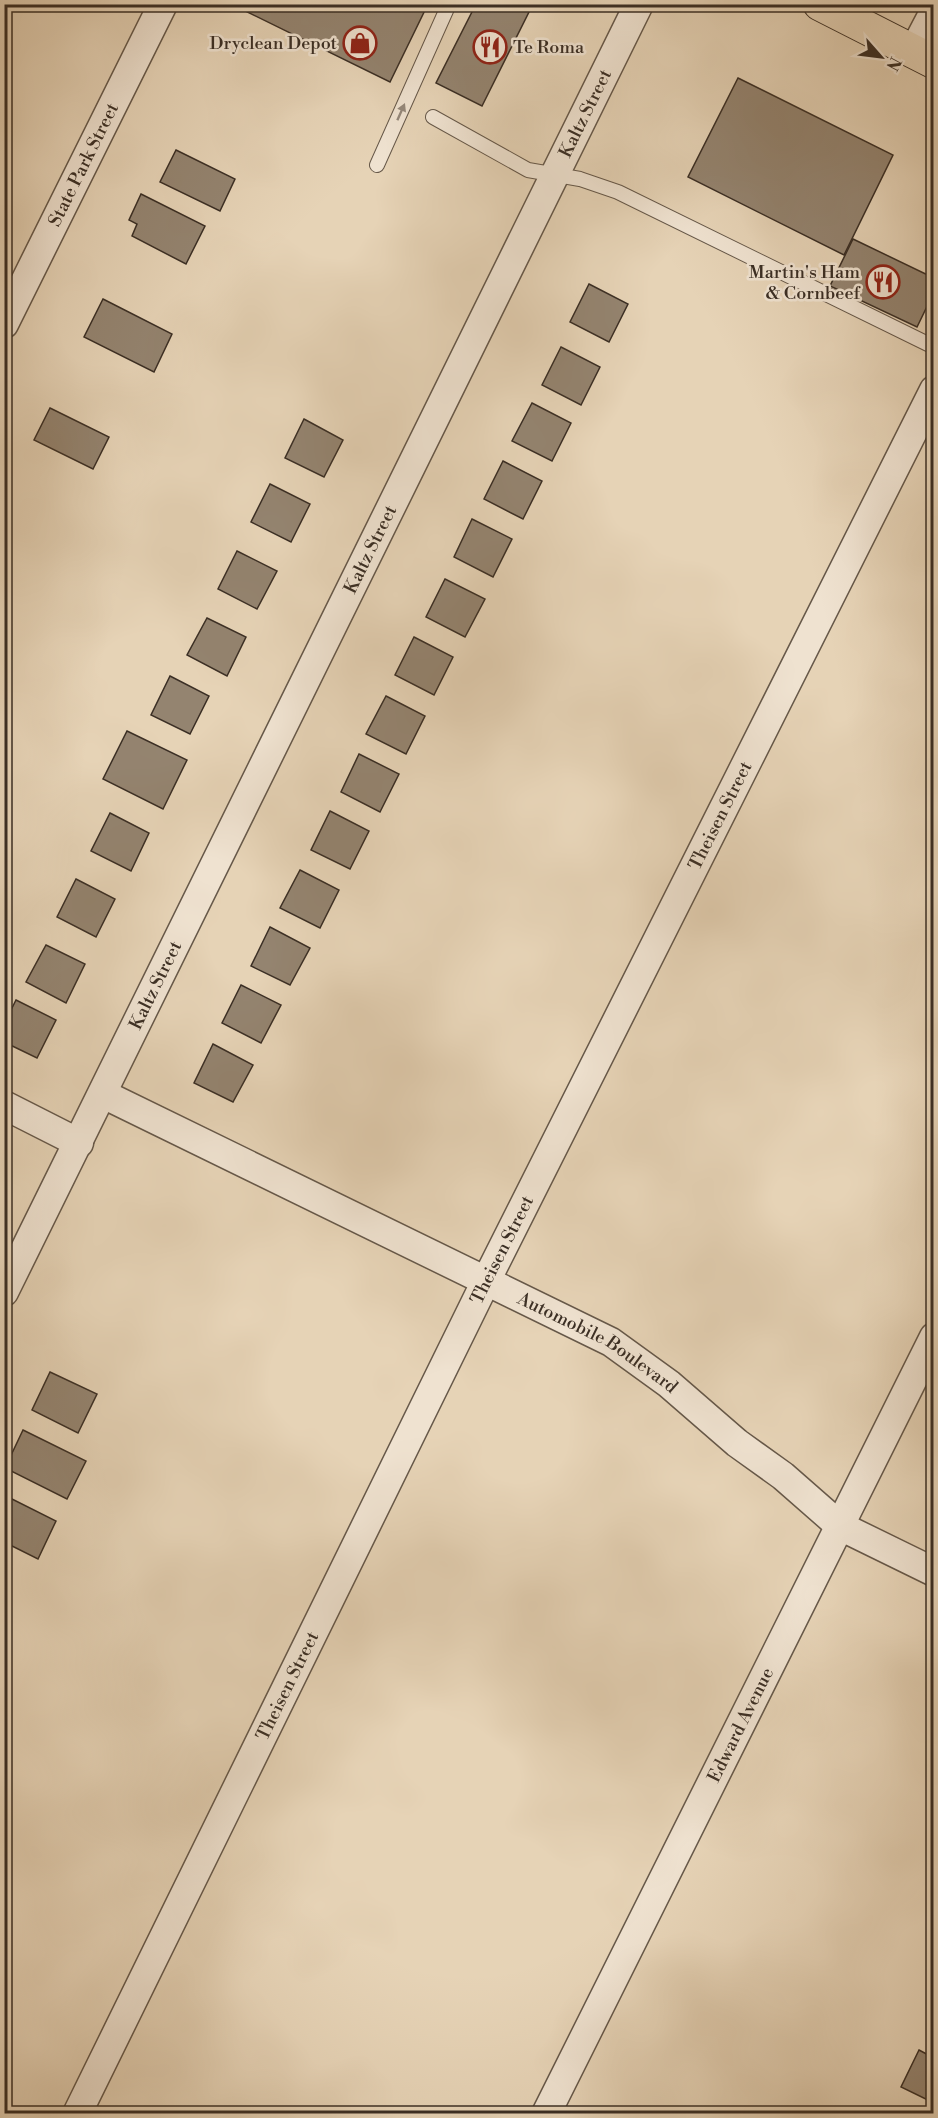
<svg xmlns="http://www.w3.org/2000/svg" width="938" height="2118" viewBox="0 0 938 2118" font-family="'Libre Bodoni',serif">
<rect width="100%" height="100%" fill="#e6d3b6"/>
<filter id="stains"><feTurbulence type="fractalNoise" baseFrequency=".00333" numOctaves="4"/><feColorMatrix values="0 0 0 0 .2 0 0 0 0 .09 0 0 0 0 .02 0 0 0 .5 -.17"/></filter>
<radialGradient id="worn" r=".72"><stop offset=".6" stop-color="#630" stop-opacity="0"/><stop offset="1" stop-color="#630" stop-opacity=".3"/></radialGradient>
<!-- building -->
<g fill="#948470" stroke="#3b2f25" stroke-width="1.5">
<polygon points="231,4 428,4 390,82"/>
<polygon points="476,4 533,4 482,106 436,83"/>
<polygon points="738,78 893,155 844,255 688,177"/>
<polygon points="176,150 235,179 220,211 160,182"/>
<polygon points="141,194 205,226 186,264 132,236 137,224 129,220"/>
<polygon points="853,239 934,278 934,292 917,327 830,286"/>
<polygon points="589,284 628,304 609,342 570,322"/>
<polygon points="103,299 172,334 154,372 84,337"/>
<polygon points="561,347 600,367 581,405 542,385"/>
<polygon points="532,403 571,423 552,461 512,441"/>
<polygon points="50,408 109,437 93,469 34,440"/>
<polygon points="304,419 343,440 324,477 285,458"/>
<polygon points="503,461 542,481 523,519 484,499"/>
<polygon points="270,484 310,504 291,542 251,522"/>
<polygon points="472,519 512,539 493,577 454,557"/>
<polygon points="237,551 277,571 257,609 218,589"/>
<polygon points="445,579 485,599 465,637 426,617"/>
<polygon points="207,618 246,637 227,676 187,655"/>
<polygon points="414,637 453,657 434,695 395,675"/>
<polygon points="170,676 209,696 190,734 151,715"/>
<polygon points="386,696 425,716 406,754 366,734"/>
<polygon points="127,731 187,760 163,809 103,779"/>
<polygon points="359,754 399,774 380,812 341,792"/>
<polygon points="330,811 369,831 350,869 311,850"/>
<polygon points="110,813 149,833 131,871 91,851"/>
<polygon points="300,870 339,890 320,928 280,908"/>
<polygon points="76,879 115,899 96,937 57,917"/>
<polygon points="270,927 310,948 290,985 251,966"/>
<polygon points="46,945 85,964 66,1003 26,982"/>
<polygon points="241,985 281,1005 261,1043 222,1023"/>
<polygon points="16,1000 56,1020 37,1058 4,1042 4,1024"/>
<polygon points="213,1044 253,1065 233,1102 194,1083"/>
<polygon points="50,1372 97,1394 78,1433 32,1410"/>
<polygon points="23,1430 86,1461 67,1499 5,1468"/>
<polygon points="4,1495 56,1521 38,1559 4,1542"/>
<polygon points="4,1564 10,1567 4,1579"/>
<polygon points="919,2050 934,2058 934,2103 901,2087"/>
</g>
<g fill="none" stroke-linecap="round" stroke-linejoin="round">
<!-- lane casing -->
<g stroke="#665849" stroke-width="16">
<g id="lane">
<polyline points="433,117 528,170 580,179 618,192 934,347"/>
<polyline points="377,165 449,4"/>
</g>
</g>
<!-- street casing -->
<g stroke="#665849" stroke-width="31">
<g id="street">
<polyline points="913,52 934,12"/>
<path id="s1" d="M4,324L163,4"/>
<path id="s2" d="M103,1094L611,1342L669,1384L737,1443L783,1476L840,1526L934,1572"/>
<polyline points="4,1105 79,1143"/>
<path id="s3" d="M4,1292L639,4"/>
<path id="s4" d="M77,2114L486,1281L934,390"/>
<path id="s5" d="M546,2114L934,1337"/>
</g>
</g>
<!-- primary casing -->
<g stroke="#3b2f25" stroke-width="35">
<polyline id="primary" points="820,4 934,62"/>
</g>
<!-- lane -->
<use href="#lane" stroke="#efe2d0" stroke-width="14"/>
<!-- street -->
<use href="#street" stroke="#efe2d0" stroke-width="28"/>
<!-- primary -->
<use href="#primary" stroke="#e6d3b6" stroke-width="33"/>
</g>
<!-- one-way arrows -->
<defs><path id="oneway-solid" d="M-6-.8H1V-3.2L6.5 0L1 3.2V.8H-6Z" transform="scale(1.5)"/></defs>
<use fill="#95887a" href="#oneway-solid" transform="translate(401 112) rotate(-66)"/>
<!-- icons -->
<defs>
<g id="shop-ring" transform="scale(1.725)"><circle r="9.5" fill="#efe2d0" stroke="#8f2418" stroke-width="1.5"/><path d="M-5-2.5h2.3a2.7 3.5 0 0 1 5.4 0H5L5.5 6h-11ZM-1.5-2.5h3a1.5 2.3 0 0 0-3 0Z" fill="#8f2418"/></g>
<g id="restaurant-ring" transform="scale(1.725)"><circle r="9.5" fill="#efe2d0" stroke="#8f2418" stroke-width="1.5"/><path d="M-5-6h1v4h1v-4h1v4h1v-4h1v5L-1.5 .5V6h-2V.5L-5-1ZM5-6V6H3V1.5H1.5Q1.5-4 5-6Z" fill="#8f2418"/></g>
</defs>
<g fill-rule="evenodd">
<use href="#shop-ring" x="360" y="43"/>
<use href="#restaurant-ring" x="490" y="47"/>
<use href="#restaurant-ring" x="883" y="282"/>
</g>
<g text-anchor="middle" stroke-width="5" stroke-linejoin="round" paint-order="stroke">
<!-- poi labels -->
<g font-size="18" fill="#3b2f25" stroke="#efe2d0" text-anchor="end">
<text x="337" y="49">Dryclean Depot</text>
<text x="513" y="53" text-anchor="start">Te Roma</text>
<text x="860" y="278">Martin's Ham<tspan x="860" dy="21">&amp; Cornbeef</tspan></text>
</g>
<!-- street labels -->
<g font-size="18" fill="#3b2f25" stroke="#efe2d0">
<text dy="6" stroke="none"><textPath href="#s3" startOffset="1314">Kaltz Street</textPath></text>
<text dy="6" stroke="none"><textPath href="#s1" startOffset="178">State Park Street</textPath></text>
<text dy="6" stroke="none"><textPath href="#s3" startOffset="828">Kaltz Street</textPath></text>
<text dy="6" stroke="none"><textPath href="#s4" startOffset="1449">Theisen Street</textPath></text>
<text dy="6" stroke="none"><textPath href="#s3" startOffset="342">Kaltz Street</textPath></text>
<text dy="6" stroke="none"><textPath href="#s4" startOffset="963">Theisen Street</textPath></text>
<text dy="6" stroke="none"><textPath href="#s2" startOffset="554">Automobile Boulevard</textPath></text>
<text dy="6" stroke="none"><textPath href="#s4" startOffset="477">Theisen Street</textPath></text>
<text dy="6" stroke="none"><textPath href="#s5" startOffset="435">Edward Avenue</textPath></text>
</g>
</g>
<!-- margin -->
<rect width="938" height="2118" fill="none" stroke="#e6d3b6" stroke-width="24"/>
<rect x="6" y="6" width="926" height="2106" fill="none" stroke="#3b2f25" stroke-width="3"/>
<rect x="12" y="12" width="914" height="2094" fill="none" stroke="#3b2f25" stroke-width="1.5"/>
<!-- north arrow -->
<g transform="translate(881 57) rotate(118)" stroke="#efe2d0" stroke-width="4.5" paint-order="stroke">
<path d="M0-4.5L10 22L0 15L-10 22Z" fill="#3b2f25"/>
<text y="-9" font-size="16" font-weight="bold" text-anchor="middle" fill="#3b2f25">N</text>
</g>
<rect width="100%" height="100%" filter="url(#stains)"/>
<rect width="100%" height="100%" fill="url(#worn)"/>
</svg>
